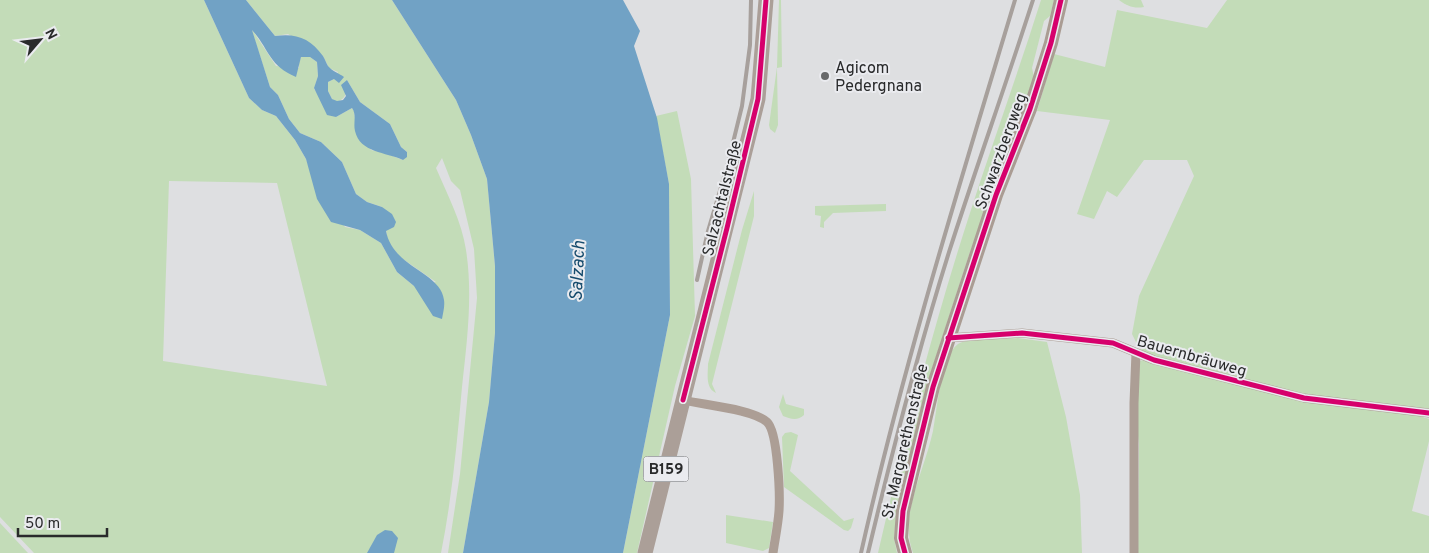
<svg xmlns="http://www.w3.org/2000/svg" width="1429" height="553" viewBox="0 0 1429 553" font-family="Overpass,sans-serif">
<rect width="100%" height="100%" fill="#dedfe1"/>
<g fill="#c3dcb8" fill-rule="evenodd">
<path d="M0,0h204l45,98 13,12 14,6 19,24 11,19 6,17 33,51 15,3 21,13 16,29 17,14 22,-4 -36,-25 -12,-15 -6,-35 -15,-5 -11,-8 -14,-32 -21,-20 -21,-9 -11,-14 -11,-24 -8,-8 -19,-59 25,38 23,2v-6l2,-5h9l7,5 1,14 -4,13 22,28 16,-9 2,3 1,7 16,32 14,3 18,7 4,-8 -6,-5 -11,-23 -30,-22 -13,-22c-1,10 1,18 -10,22l-5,-3 -4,-8v-9l6,-3 4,-7 -9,-4 -6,-12 -35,-22 -13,2 -29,-36h146l64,100 15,35 16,44 8,87v67l-6,69 -26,151h-15l12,-79 17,-176 -3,-49 -14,-59 -9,-9 -9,-23 -6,10c11,26 26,54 30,82 7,45 1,91 -4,137 -5,55 -10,111 -21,166h-407l-34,-36zM169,181l108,2 50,203 -164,-25z"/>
<polygon points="779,0 781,0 782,67 777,68 778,125 775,133 770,129 769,125 777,67"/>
<path d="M1041,0h13l-4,16 -6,5 -12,47 2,9 -64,175 -39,120 -34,135 -3,31 3,15h-19c26,-113 55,-226 91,-337 23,-72 49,-143 72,-216z"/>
<path d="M1119,0h22l3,7c-10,2 -17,-1 -25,-7z"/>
<polygon points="1227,0 1429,0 1429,409 1308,395 1149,355 1139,348 1132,334 1139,296 1194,176 1187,160 1144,160 1117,197 1107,191 1094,219 1077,214 1110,120 1037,111 1054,54 1105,67 1117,10 1207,28"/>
<polygon points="677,111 691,179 695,316 675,386 637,553 623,553 670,315 669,184 656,116"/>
<path d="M754,191v25l-42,168 4,9c-11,-5 -8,-19 -8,-29l34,-134z"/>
<polygon points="886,204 886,211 833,213 824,222 824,228 820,227 821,216 815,215 815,206"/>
<path d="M1018,338l29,4 19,75 14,78 2,58h-169c-5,-13 -5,-28 -3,-41 5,-28 17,-54 23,-81 4,-20 8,-75 25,-87 8,-6 48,-5 60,-6z"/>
<polygon points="1144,360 1290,398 1420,416 1429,419 1429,441 1412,511 1429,516 1429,553 1138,553 1139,444 1137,428 1139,361"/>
<path d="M783,394l3,10 18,5v6c-6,6 -14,4 -21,1l-4,-9z"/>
<polygon points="791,432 798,435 790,471 844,521 854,518 851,528 848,531 844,530 784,487 782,437 785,433"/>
<polygon points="726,515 773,522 769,548 763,551 726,543"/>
<polygon points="0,523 28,553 0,553"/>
</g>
<g fill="#71a2c5">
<path d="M204,0h42l29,36c21,-3 35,2 48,20 2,3 3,7 5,10 4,5 12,8 16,11l-5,6 -5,-4 -6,3v9l4,8 5,2 6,-1 3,-4 -5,-11 6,-5 13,22 30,22 11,23 6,5v5l-4,3c-17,-8 -43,-7 -48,-29 -2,-8 2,-16 -3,-23l-16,9 -9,-2 -13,-27 4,-12 -1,-14 -7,-5h-9l-5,20c-28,-12 -26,-27 -44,-47l18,57 8,8 11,24 11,14 21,9 21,20 14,32 11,8 15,5 10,7 4,8 -2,5 -8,4c7,37 55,41 58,69 1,6 -1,13 -2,19l-9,-3 -19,-30 -17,-14 -16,-29 -21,-13 -29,-8 -14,-23 -11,-40 -11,-19 -19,-24 -14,-6 -13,-12z"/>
<polygon points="392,0 623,0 640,31 634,46 657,118 669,184 670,315 623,553 463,553 489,402 495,333 495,266 487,179 471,135 456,100"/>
<polygon points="385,530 392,531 398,538 394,553 367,553 377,535"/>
</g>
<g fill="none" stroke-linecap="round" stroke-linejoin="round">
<g stroke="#ac9e95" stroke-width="9">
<polyline points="948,338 1022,333 1113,343 1154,360 1304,398 1429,413"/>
<path d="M683,400c20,5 70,9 84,22 11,10 13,73 12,89 -1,14 -4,28 -6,42"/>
<polyline points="1134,553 1134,403 1136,353"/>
</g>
<polyline stroke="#aa9c93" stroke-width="14" points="905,553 901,538 903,511 933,387 996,195 1030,109 1051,43 1061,0"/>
<polyline stroke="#ab9f98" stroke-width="15" points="645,553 758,99 766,0"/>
<g stroke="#a7a09c" stroke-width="4">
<polyline points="697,280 708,231 727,167 742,106 750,45 751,0"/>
<path d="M861,553c42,-187 99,-370 154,-553"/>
<path d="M868,553c24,-101 50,-202 81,-301 27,-84 57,-168 84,-252"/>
</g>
<g stroke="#eaebef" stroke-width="8">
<g id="cycleway">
<polyline points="948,338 1022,333 1113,343 1154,360 1304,398 1429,413"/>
<polyline points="683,400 727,228 758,99 766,0"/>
<polyline points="905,553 901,538 903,511 933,387 996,195 1030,109 1051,43 1061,0"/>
</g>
</g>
<use href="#cycleway" stroke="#d6006c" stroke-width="5"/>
</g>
<circle fill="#68696b" stroke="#eaebef" stroke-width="2" cx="825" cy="76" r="5"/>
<g text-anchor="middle" stroke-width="4" stroke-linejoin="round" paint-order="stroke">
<rect fill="#eaebef" stroke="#636466" stroke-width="1" x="643.5" y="456.5" width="45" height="25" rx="4"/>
<g font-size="15" font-weight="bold" fill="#292a2b">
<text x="666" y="474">B159</text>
</g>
<g font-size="16" fill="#292a2b" stroke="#eaebef" text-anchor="start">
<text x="835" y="73">Agicom<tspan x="835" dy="18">Pedergnana</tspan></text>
</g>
<g font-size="16" fill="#292a2b" stroke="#eaebef">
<text transform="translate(1000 151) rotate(-70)" y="6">Schwarzbergweg</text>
<text transform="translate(721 198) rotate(-76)" y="6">Salzachtalstraße</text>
<text transform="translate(1192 355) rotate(16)" y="6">Bauernbräuweg</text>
<text transform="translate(904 441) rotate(-77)" y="6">St. Margarethenstraße</text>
</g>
<g font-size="18" font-style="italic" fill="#164b6d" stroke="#eaebef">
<text transform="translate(577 271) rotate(-87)" y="6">Salzach</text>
</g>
</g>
<g transform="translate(40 40) rotate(62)" stroke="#eaebef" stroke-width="4" paint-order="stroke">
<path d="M0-4L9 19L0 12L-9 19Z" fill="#292a2b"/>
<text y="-8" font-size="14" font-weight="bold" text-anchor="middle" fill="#292a2b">N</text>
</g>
<path d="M18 528v8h89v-8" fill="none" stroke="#292a2b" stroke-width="2.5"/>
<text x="25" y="528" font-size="15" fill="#292a2b" stroke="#eaebef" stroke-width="4" paint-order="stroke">50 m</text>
</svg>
